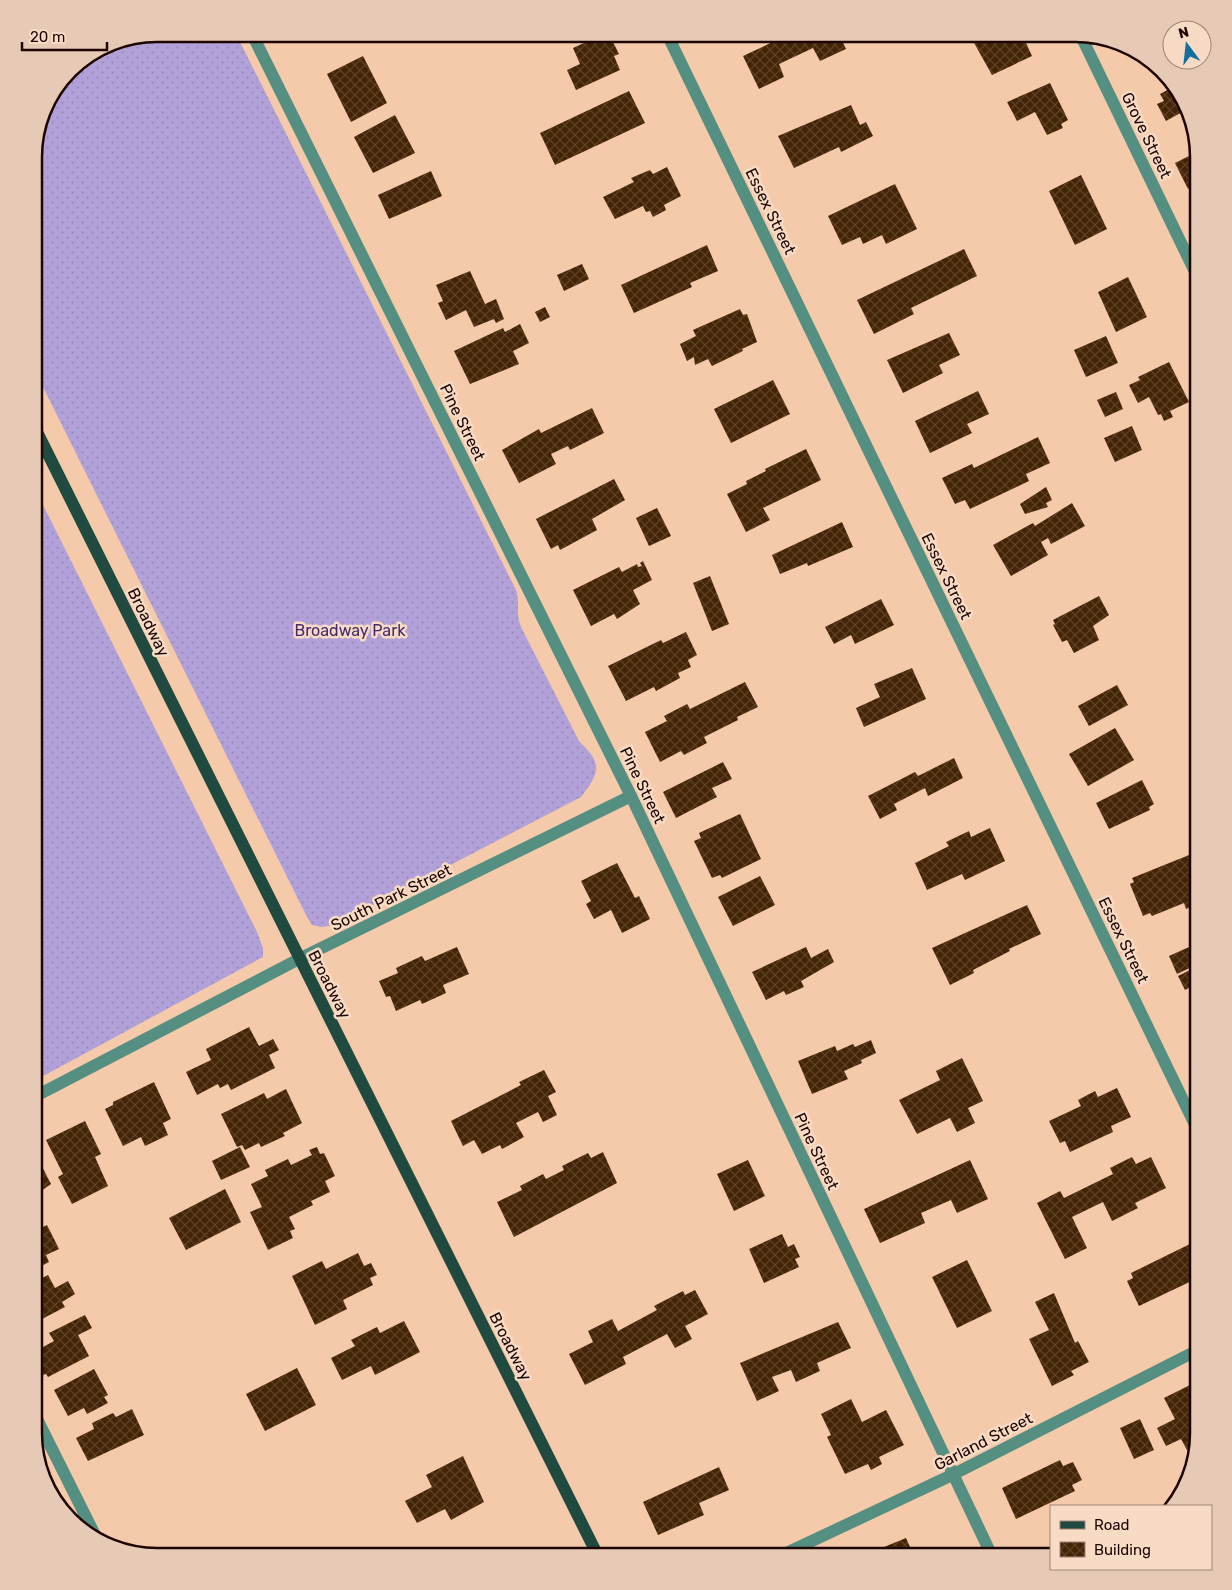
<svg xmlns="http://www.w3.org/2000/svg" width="1232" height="1590" viewBox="0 0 1232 1590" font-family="Rubik,sans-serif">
<defs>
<pattern id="grass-dots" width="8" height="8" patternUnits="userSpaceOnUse" patternTransform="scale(1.25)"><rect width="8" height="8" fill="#b2a1d9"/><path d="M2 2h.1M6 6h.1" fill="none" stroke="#9989b8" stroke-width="1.8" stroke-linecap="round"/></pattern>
<pattern id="building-cross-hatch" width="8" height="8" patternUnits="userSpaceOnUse" patternTransform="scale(1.25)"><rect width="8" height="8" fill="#442405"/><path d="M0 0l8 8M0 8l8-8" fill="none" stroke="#5c4128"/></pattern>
</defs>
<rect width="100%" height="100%" fill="#f5caaa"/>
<g fill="url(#grass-dots)">
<path d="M157,34h79l280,556c5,15 -2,21 6,39l57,112c24,23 21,31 2,56l-246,128 -14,2 -9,-2 -6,-10 -272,-546v-220l13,-47 29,-37 34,-22z"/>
<polygon points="34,487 257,932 263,948 263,957 34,1081"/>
</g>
<g fill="url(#building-cross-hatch)">
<polygon points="604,34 609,34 619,54 614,56 620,70 576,90 567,70 580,64 573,48"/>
<polygon points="790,34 839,34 846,49 820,61 813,48 779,64 784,77 759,89 743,56"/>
<polygon points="988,34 1022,34 1032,56 992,75 973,41"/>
<polygon points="363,56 387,103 351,122 327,74"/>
<polygon points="1050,83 1068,120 1061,124 1063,128 1047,135 1035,112 1017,121 1007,102"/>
<polygon points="1175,86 1184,111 1166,121 1157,104 1164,101 1160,94"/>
<polygon points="629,91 645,123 555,165 540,133"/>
<polygon points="851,105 860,125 866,122 873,136 841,152 839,147 794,168 778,136"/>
<polygon points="395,115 415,153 373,173 354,137"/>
<polygon points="1197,152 1198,183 1188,189 1175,163"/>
<polygon points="667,167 681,196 664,205 666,210 653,217 650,211 646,212 643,206 615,219 603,197 634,182 631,178 650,170 653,174"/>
<polygon points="431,171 442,196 389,219 378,195"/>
<polygon points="1081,175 1107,229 1075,245 1049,191"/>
<polygon points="895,184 917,229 886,244 882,235 863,244 860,237 842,245 828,216"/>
<polygon points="707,245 718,271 690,283 692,287 634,313 621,285"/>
<polygon points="964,249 977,276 911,308 914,314 874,334 857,300"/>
<polygon points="582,264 589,279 564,291 557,275"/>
<polygon points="470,271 485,304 496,299 504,319 496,323 494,319 474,327 466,310 446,320 438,303 443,301 436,285"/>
<polygon points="1128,277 1147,317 1116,332 1098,292"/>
<polygon points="545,307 550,317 540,322 535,312"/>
<polygon points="740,309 743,315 747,314 757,342 742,349 743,351 712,366 708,359 695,365 694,357 687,361 680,344 696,336 693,330"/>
<polygon points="520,324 529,343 513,351 519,364 470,384 454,351 503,328 505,332"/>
<polygon points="949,333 960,355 939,365 943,373 903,393 887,360"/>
<polygon points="1106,336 1118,363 1086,377 1074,350"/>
<polygon points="1169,362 1189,402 1170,411 1173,417 1164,421 1161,414 1158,415 1149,397 1138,403 1129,385 1140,380 1138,377"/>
<polygon points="773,380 790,414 731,443 714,409"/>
<polygon points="978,391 989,414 967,424 972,433 930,453 915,421"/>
<polygon points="1116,392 1123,409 1105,417 1097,400"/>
<polygon points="592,408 604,433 570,450 568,446 551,454 556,464 519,483 502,450 539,429 541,433"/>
<polygon points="1132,426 1142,450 1115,462 1104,438"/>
<polygon points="1038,437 1050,463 1026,474 1029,481 970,509 965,500 955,504 942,478 972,464 974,468"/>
<polygon points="806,449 821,480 763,508 770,520 746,532 727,494 747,484 746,481 766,471 765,469"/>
<polygon points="614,479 625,500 592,519 597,530 560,550 558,545 551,549 536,519"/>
<polygon points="1046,487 1052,500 1046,503 1048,507 1025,514 1020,504"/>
<polygon points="1072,503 1085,526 1051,544 1048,538 1041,542 1048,555 1011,576 993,545 1033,523 1035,526"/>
<polygon points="657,508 671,536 649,546 636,518"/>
<polygon points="842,522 853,547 808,566 807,563 780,574 772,555"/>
<polygon points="643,561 652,580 633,590 640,604 617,619 614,614 591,626 573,590 619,567 622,572 637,564 638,567 642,566 640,563"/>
<polygon points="710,576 729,624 712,631 693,583"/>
<polygon points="1099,596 1109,615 1093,626 1099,640 1074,653 1067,640 1062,642 1053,625 1055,624 1053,620"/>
<polygon points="881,599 894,625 855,644 851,635 834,644 825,627"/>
<polygon points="686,632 697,655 688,660 691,667 678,673 680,678 656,691 654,687 626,701 608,666 661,640 663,643"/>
<polygon points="912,668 926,699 864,727 856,708 880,697 874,684"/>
<polygon points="745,682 758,707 737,717 738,720 704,737 707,743 684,755 681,751 660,762 645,732 667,721 664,716 687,704 690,709"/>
<polygon points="1117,685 1128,705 1089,726 1078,706"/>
<polygon points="1115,728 1134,760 1088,786 1069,754"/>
<polygon points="954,758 963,778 928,796 925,788 894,804 897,810 880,819 868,796 915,772 918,776"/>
<polygon points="723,762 732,779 712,788 717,797 676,818 663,792"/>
<polygon points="1142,780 1154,804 1149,807 1150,810 1109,829 1096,803"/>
<polygon points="740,814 761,859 722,878 720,875 712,878 694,841 701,838 699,833"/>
<polygon points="990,828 1005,861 965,880 962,874 927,890 915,863 949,846 946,842 969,831 971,837"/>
<polygon points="1194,853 1198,863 1198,904 1186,909 1184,903 1152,916 1150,913 1143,916 1130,884 1134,882 1132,878"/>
<polygon points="617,863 635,898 639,896 650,919 622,933 611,910 594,919 586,904 591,901 581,881"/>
<polygon points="760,876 775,905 733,926 718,897"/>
<polygon points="1027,905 1041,934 1009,949 1010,951 973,970 974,973 950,985 932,948"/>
<polygon points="1198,943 1198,964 1177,974 1169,956"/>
<polygon points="457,947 469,974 443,985 446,993 422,1004 420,1000 396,1011 390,996 386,997 379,981 398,973 396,968 422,956 425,961"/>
<polygon points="806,947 811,958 828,949 834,962 801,981 804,987 786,995 784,991 766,1000 752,972"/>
<polygon points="1198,966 1198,983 1185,990 1178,976"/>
<polygon points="249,1027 259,1046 273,1039 279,1050 269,1055 275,1068 231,1090 228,1084 220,1088 218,1084 197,1095 186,1072 211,1060 206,1049"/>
<polygon points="871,1040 876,1053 861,1060 862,1063 844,1071 848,1079 812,1094 798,1061 835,1046 837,1051 853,1044 855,1047"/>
<polygon points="962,1058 983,1101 968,1108 975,1123 957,1132 950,1118 917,1134 899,1100 940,1080 936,1071"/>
<polygon points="544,1070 556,1092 548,1096 557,1115 543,1122 538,1112 516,1123 524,1137 502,1149 500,1145 482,1154 474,1140 463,1146 451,1121 521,1085 519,1082"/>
<polygon points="154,1082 171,1119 163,1123 168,1135 145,1146 141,1137 123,1146 105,1109 113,1105 113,1102"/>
<polygon points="1117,1088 1131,1117 1111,1126 1113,1132 1070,1152 1065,1141 1060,1143 1049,1121 1081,1106 1078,1100 1095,1091 1098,1097"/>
<polygon points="286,1089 302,1123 283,1133 285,1136 261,1147 259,1143 245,1150 242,1145 237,1147 221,1114 264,1093 267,1099"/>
<polygon points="85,1121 101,1154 95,1157 108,1186 72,1204 58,1177 63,1174 46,1140"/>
<polygon points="240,1147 250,1167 221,1180 212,1161"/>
<polygon points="317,1147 320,1154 324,1153 335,1176 325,1181 330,1192 311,1201 313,1205 289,1217 295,1229 290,1231 293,1238 268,1250 250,1212 262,1207 251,1184 268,1176 265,1170 288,1159 291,1165 312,1155 309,1150"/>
<polygon points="34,1151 51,1184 34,1196"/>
<polygon points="603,1152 617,1183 514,1237 497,1202 522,1190 520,1186 543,1174 546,1179 564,1170 562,1166 588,1153 591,1158"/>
<polygon points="1132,1157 1136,1164 1151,1157 1166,1188 1135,1203 1138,1208 1112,1221 1103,1202 1072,1217 1087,1248 1065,1259 1037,1203 1060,1191 1064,1198 1113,1174 1110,1168"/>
<polygon points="748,1160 765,1196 734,1211 717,1174"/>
<polygon points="970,1160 988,1199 957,1213 951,1200 921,1213 925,1223 880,1243 864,1209"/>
<polygon points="225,1189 241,1222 186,1250 169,1218"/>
<polygon points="47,1225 59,1249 46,1255 49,1262 34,1270 34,1231"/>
<polygon points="782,1234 788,1247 794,1244 800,1257 795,1259 799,1267 764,1283 749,1249"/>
<polygon points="1192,1243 1198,1256 1198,1278 1139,1306 1127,1281 1133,1278 1131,1273"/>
<polygon points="358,1253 364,1266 371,1263 377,1275 370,1278 373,1285 343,1300 347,1309 315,1325 292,1276 322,1261 326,1269"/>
<polygon points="967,1260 992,1311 957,1328 932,1277"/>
<polygon points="48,1275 55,1288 68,1281 75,1294 62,1302 65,1307 42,1319 39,1312 34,1315 34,1282"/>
<polygon points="695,1290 708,1314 685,1326 692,1339 675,1348 667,1334 623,1357 626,1364 585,1385 569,1354 593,1342 588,1331 612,1319 618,1331 657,1310 654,1306 683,1291 685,1295"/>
<polygon points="1054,1293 1075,1343 1078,1341 1089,1362 1071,1371 1074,1375 1052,1386 1029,1339 1049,1330 1035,1302"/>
<polygon points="85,1315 92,1328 78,1335 89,1356 48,1377 46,1374 43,1375 34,1352 54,1341 49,1333"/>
<polygon points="404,1321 420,1352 375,1375 371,1366 342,1380 331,1358 355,1346 351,1340 377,1327 380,1333"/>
<polygon points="838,1322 851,1348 817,1363 820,1371 796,1382 791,1370 772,1377 779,1391 757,1401 740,1363"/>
<polygon points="297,1368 316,1405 265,1431 246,1394"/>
<polygon points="94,1369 108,1395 104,1397 108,1403 87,1414 84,1408 68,1416 54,1390"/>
<polygon points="1198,1381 1198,1433 1195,1446 1187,1450 1181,1439 1166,1446 1157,1428 1175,1419 1164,1398"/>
<polygon points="851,1399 862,1422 886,1410 904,1445 879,1457 882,1464 871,1470 868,1464 845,1474 827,1437 831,1435 821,1414"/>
<polygon points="132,1409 144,1435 88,1461 76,1438 94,1429 92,1423 113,1413 116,1417"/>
<polygon points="1140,1419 1154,1450 1134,1459 1120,1428"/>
<polygon points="463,1456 484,1502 451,1520 445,1509 417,1523 405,1501 432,1487 426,1475"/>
<polygon points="1060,1460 1063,1466 1073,1462 1082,1480 1072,1485 1075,1491 1016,1519 1002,1488"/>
<polygon points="719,1467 729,1490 699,1503 704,1515 658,1535 643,1502"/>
<polygon points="906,1538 914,1556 862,1556"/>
</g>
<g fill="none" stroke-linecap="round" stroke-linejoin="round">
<g stroke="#558f82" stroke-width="12">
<polyline points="252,34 631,796 992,1556"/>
<polyline points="667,34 1198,1131"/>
<polyline points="34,1097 299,959 631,796"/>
<polyline points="34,1413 98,1541"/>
</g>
<g stroke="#558f82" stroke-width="12">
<polyline points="1080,34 1198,278"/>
<polyline points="780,1556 952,1475 1198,1350"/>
</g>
<polyline stroke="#204940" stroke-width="12" points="34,426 598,1556"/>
</g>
<g text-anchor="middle" stroke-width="5" stroke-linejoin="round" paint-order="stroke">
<g font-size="16" fill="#1d0500" stroke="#f8dbc5">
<text transform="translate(1147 135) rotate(64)" y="6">Grove Street</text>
<text transform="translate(771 211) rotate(64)" y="6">Essex Street</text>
<text transform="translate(463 422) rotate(64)" y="6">Pine Street</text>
<text transform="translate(947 576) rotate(64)" y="6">Essex Street</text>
<text transform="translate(149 622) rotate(64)" y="6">Broadway</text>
<text transform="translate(643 785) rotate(64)" y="6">Pine Street</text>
<text transform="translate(391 897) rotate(-26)" y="6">South Park Street</text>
<text transform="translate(1124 940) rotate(64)" y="6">Essex Street</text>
<text transform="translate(330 984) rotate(63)" y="6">Broadway</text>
<text transform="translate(817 1151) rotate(65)" y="6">Pine Street</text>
<text transform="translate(511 1346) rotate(63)" y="6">Broadway</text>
<text transform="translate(983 1441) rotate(-27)" y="6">Garland Street</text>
</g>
<g font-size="16" fill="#452b6e" stroke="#f8dbc5">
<text x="350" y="636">Broadway Park</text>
</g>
</g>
<path d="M0 0H1232V1590H0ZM157 42H1075A115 115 0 0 1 1190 157V1433A115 115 0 0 1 1075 1548H157A115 115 0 0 1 42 1433V157A115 115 0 0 1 157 42Z" fill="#e6cab5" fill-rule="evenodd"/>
<path fill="none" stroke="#1d0500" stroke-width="2.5" d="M157 42H1075A115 115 0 0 1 1190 157V1433A115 115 0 0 1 1075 1548H157A115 115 0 0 1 42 1433V157A115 115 0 0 1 157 42Z"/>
<rect x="1050" y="1505" width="162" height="65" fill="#f8dbc5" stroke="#a08576"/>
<rect x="1060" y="1521" width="25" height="8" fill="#204940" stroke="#a08576"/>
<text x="1094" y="1530" font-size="15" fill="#1d0500">Road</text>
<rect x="1060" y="1542" width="25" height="15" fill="url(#building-cross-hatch)" stroke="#a08576"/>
<text x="1094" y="1555" font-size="15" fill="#1d0500">Building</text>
<g transform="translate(1187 45) rotate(345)"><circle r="24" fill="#f8dbc5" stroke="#a08576"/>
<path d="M0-4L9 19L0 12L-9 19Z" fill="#156f9e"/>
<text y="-8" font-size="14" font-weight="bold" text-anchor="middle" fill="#1d0500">N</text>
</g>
<path d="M22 42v8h85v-8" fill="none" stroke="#1d0500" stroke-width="2.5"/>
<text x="30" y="42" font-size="15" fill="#1d0500" stroke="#f8dbc5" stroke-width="4" paint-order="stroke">20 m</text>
</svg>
